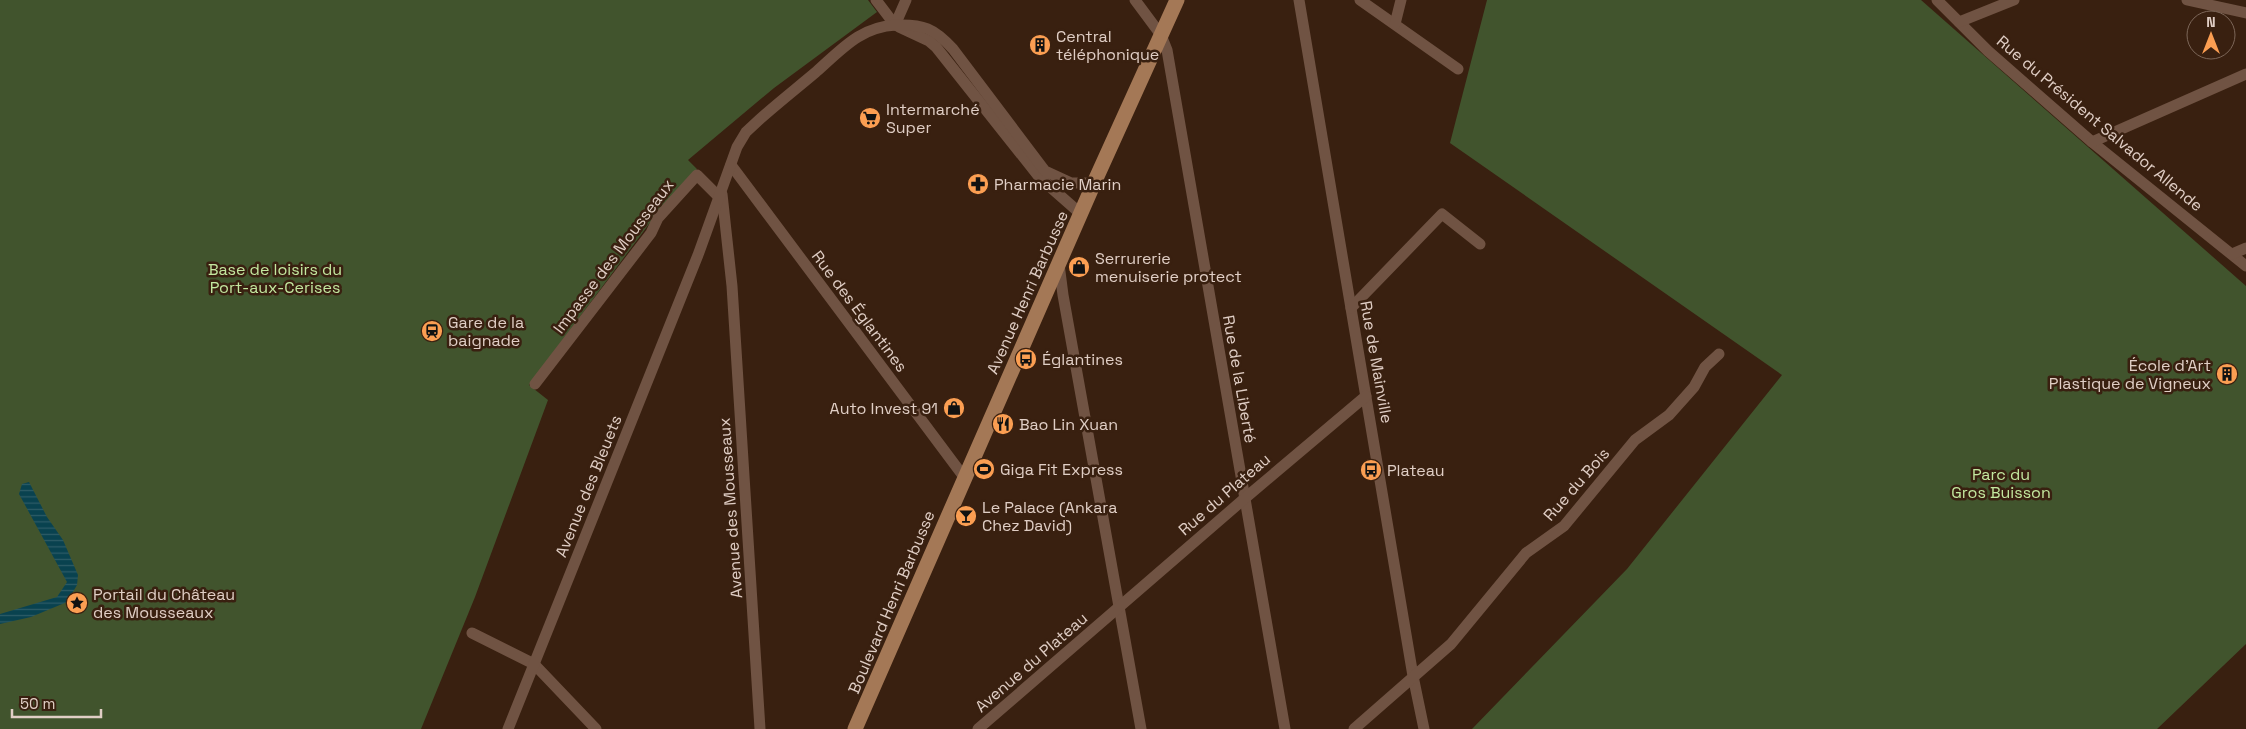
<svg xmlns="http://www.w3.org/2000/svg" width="2246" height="729" viewBox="0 0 2246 729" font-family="'Space Grotesk',sans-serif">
<defs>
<pattern id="water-rules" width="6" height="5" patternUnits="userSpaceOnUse" patternTransform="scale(1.25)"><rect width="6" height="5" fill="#09424f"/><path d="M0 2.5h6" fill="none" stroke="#2d5c67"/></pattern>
</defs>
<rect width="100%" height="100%" fill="#392010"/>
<g fill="#41542d">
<polygon points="0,0 868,0 877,12 774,88 688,160 697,169 649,224 529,385 548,400 475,597 421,729 0,729"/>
<polygon points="1487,0 1921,0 2246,286 2246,644 2157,729 1472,729 1627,569 1782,375 1450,143"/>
</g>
<polygon fill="url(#water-rules)" points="29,482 47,517 63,540 78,575 77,585 67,602 31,617 0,624 0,614 57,597 67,582 19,494 22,484"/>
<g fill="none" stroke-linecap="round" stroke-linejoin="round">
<g stroke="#705343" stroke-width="11">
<polyline points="876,0 895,25"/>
<polyline points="1135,0 1161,35 1167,50 1285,729"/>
<polyline points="1299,0 1413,676 1424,729"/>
<polyline points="1360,0 1458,69"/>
<polyline points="1937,0 1988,51 2092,142 2246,266"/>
<polyline points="2187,0 2246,13"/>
<polyline points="1959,22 2014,0"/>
<polyline points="1395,24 1401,0"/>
<polyline points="895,25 906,0"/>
<polyline points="899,27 929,41 936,47 1040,178 1081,214"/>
<polyline points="2092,142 2246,74"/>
<polyline points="731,165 964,477"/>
<polyline points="722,194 732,286 760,729"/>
<polyline points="2232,254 2246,248"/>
<polyline points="1059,264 1063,295 1141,729"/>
<polyline points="1351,308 1442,214 1480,244"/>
<polyline points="535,384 651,233 658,218 697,175 720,198"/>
<polyline points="472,633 534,664 596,729"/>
<path d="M508,729l190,-474 39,-108 9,-15 14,-13c18,-16 37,-31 56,-47 26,-23 44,-45 80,-47 27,-1 38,3 57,24l92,122 26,12h23"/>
<polyline points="978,729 1244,499 1366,396"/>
<polyline points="1354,729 1451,644 1526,553 1564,526 1635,440 1669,415 1694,387 1705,367 1719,354"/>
</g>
<polyline stroke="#a47856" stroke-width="15" points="855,729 1094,183 1177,0"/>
</g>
<defs>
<g id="building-disc" transform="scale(1.125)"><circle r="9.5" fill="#fb9e52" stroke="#392010"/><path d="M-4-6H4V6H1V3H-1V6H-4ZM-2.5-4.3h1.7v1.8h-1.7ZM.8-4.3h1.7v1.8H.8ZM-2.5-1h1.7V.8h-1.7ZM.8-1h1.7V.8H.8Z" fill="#111"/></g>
<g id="supermarket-disc" transform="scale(1.125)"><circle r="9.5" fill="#fb9e52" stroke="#392010"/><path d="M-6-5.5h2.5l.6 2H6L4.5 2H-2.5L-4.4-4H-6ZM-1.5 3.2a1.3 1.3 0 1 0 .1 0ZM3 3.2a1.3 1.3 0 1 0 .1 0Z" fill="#111"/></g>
<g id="pharmacy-disc" transform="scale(1.125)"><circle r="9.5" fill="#fb9e52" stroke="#392010"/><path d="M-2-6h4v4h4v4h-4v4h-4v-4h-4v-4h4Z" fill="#111"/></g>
<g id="shop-disc" transform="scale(1.125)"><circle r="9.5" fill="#fb9e52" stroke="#392010"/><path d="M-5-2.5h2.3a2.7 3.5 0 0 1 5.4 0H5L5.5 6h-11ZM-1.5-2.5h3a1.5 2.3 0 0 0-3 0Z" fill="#111"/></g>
<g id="station-disc" transform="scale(1.125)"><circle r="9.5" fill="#fb9e52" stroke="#392010"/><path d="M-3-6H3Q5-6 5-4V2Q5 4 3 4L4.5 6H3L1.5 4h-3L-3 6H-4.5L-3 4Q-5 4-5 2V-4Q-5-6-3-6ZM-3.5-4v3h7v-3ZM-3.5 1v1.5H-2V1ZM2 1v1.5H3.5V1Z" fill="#111"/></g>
<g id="bus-disc" transform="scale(1.125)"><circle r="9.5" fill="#fb9e52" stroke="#392010"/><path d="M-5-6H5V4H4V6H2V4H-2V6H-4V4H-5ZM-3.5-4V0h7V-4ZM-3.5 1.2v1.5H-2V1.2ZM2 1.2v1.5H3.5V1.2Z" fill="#111"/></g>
<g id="restaurant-disc" transform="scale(1.125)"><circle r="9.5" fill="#fb9e52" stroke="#392010"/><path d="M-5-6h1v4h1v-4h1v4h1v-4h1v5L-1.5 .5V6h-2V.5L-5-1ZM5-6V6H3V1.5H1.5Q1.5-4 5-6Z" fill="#111"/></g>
<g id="stadium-disc" transform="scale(1.125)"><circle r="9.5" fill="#fb9e52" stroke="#392010"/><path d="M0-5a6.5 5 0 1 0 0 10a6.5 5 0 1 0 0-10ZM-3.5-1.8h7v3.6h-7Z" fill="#111"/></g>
<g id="bar-disc" transform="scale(1.125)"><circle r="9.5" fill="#fb9e52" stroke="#392010"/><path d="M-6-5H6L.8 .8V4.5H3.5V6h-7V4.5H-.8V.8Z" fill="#111"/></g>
<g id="sight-disc" transform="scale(1.125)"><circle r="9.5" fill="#fb9e52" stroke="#392010"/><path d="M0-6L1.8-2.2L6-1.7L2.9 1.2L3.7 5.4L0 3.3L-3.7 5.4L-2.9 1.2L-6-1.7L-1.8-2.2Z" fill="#111"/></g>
</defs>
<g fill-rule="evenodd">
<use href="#building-disc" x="1040" y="45"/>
<use href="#supermarket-disc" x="870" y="118"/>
<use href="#pharmacy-disc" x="978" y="184"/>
<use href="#shop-disc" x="1079" y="267"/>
<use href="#station-disc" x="432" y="331"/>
<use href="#bus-disc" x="1026" y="359"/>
<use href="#building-disc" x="2227" y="374"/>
<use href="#shop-disc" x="954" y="408"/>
<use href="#restaurant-disc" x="1003" y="424"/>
<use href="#stadium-disc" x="984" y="469"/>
<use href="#bus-disc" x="1371" y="470"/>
<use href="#bar-disc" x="966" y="516"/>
<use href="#sight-disc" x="77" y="603"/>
</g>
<g text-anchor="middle" stroke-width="5" stroke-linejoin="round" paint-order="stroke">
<g font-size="16" fill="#e0cec5" stroke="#392010" text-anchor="start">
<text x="1056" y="42">Central<tspan x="1056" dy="18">téléphonique</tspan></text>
<text x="886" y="115">Intermarché<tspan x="886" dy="18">Super</tspan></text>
<text x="994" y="190">Pharmacie Marin</text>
<text x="1095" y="264">Serrurerie<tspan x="1095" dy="18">menuiserie protect</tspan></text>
<text x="448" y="328">Gare de la<tspan x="448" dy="18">baignade</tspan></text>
<text x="1042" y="365">Églantines</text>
<text x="2211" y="371" text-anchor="end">École d'Art<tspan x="2211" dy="18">Plastique de Vigneux</tspan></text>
<text x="938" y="414" text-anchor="end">Auto Invest 91</text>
<text x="1019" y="430">Bao Lin Xuan</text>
<text x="1000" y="475">Giga Fit Express</text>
<text x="1387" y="476">Plateau</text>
<text x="982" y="513">Le Palace (Ankara<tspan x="982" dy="18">Chez David)</tspan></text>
<text x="93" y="600">Portail du Château<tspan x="93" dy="18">des Mousseaux</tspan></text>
</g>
<g font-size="16" fill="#e0cec5" stroke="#392010">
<text transform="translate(2100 123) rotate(40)" y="6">Rue du Président Salvador Allende</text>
<text transform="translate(613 256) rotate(-53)" y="6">Impasse des Mousseaux</text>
<text transform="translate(1027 292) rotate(-66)" y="6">Avenue Henri Barbusse</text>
<text transform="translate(860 311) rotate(53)" y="6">Rue des Églantines</text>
<text transform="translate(1377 362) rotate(80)" y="6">Rue de Mainville</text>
<text transform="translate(1240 379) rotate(80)" y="6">Rue de la Liberté</text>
<text transform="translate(1576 484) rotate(-49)" y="6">Rue du Bois</text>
<text transform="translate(588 486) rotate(-68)" y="6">Avenue des Bleuets</text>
<text transform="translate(1224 494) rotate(-41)" y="6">Rue du Plateau</text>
<text transform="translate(730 508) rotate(-94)" y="6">Avenue des Mousseaux</text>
<text transform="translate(891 602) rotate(-67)" y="6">Boulevard Henri Barbusse</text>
<text transform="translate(1031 662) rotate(-41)" y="6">Avenue du Plateau</text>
</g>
<g font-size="16" fill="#c3e89f" stroke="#392010">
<text x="275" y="275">Base de loisirs du<tspan x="275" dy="18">Port-aux-Cerises</tspan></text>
<text x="2001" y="480">Parc du<tspan x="2001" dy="18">Gros Buisson</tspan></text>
</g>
</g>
<g transform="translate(2211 35)"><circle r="24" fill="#392010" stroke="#7c6658"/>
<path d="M0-4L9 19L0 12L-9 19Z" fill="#fb9e52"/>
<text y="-8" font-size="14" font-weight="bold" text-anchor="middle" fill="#e0cec5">N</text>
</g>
<path d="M12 709v8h89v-8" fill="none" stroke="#e0cec5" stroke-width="2.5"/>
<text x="20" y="709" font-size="15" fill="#e0cec5" stroke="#392010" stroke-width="4" paint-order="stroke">50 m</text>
</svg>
